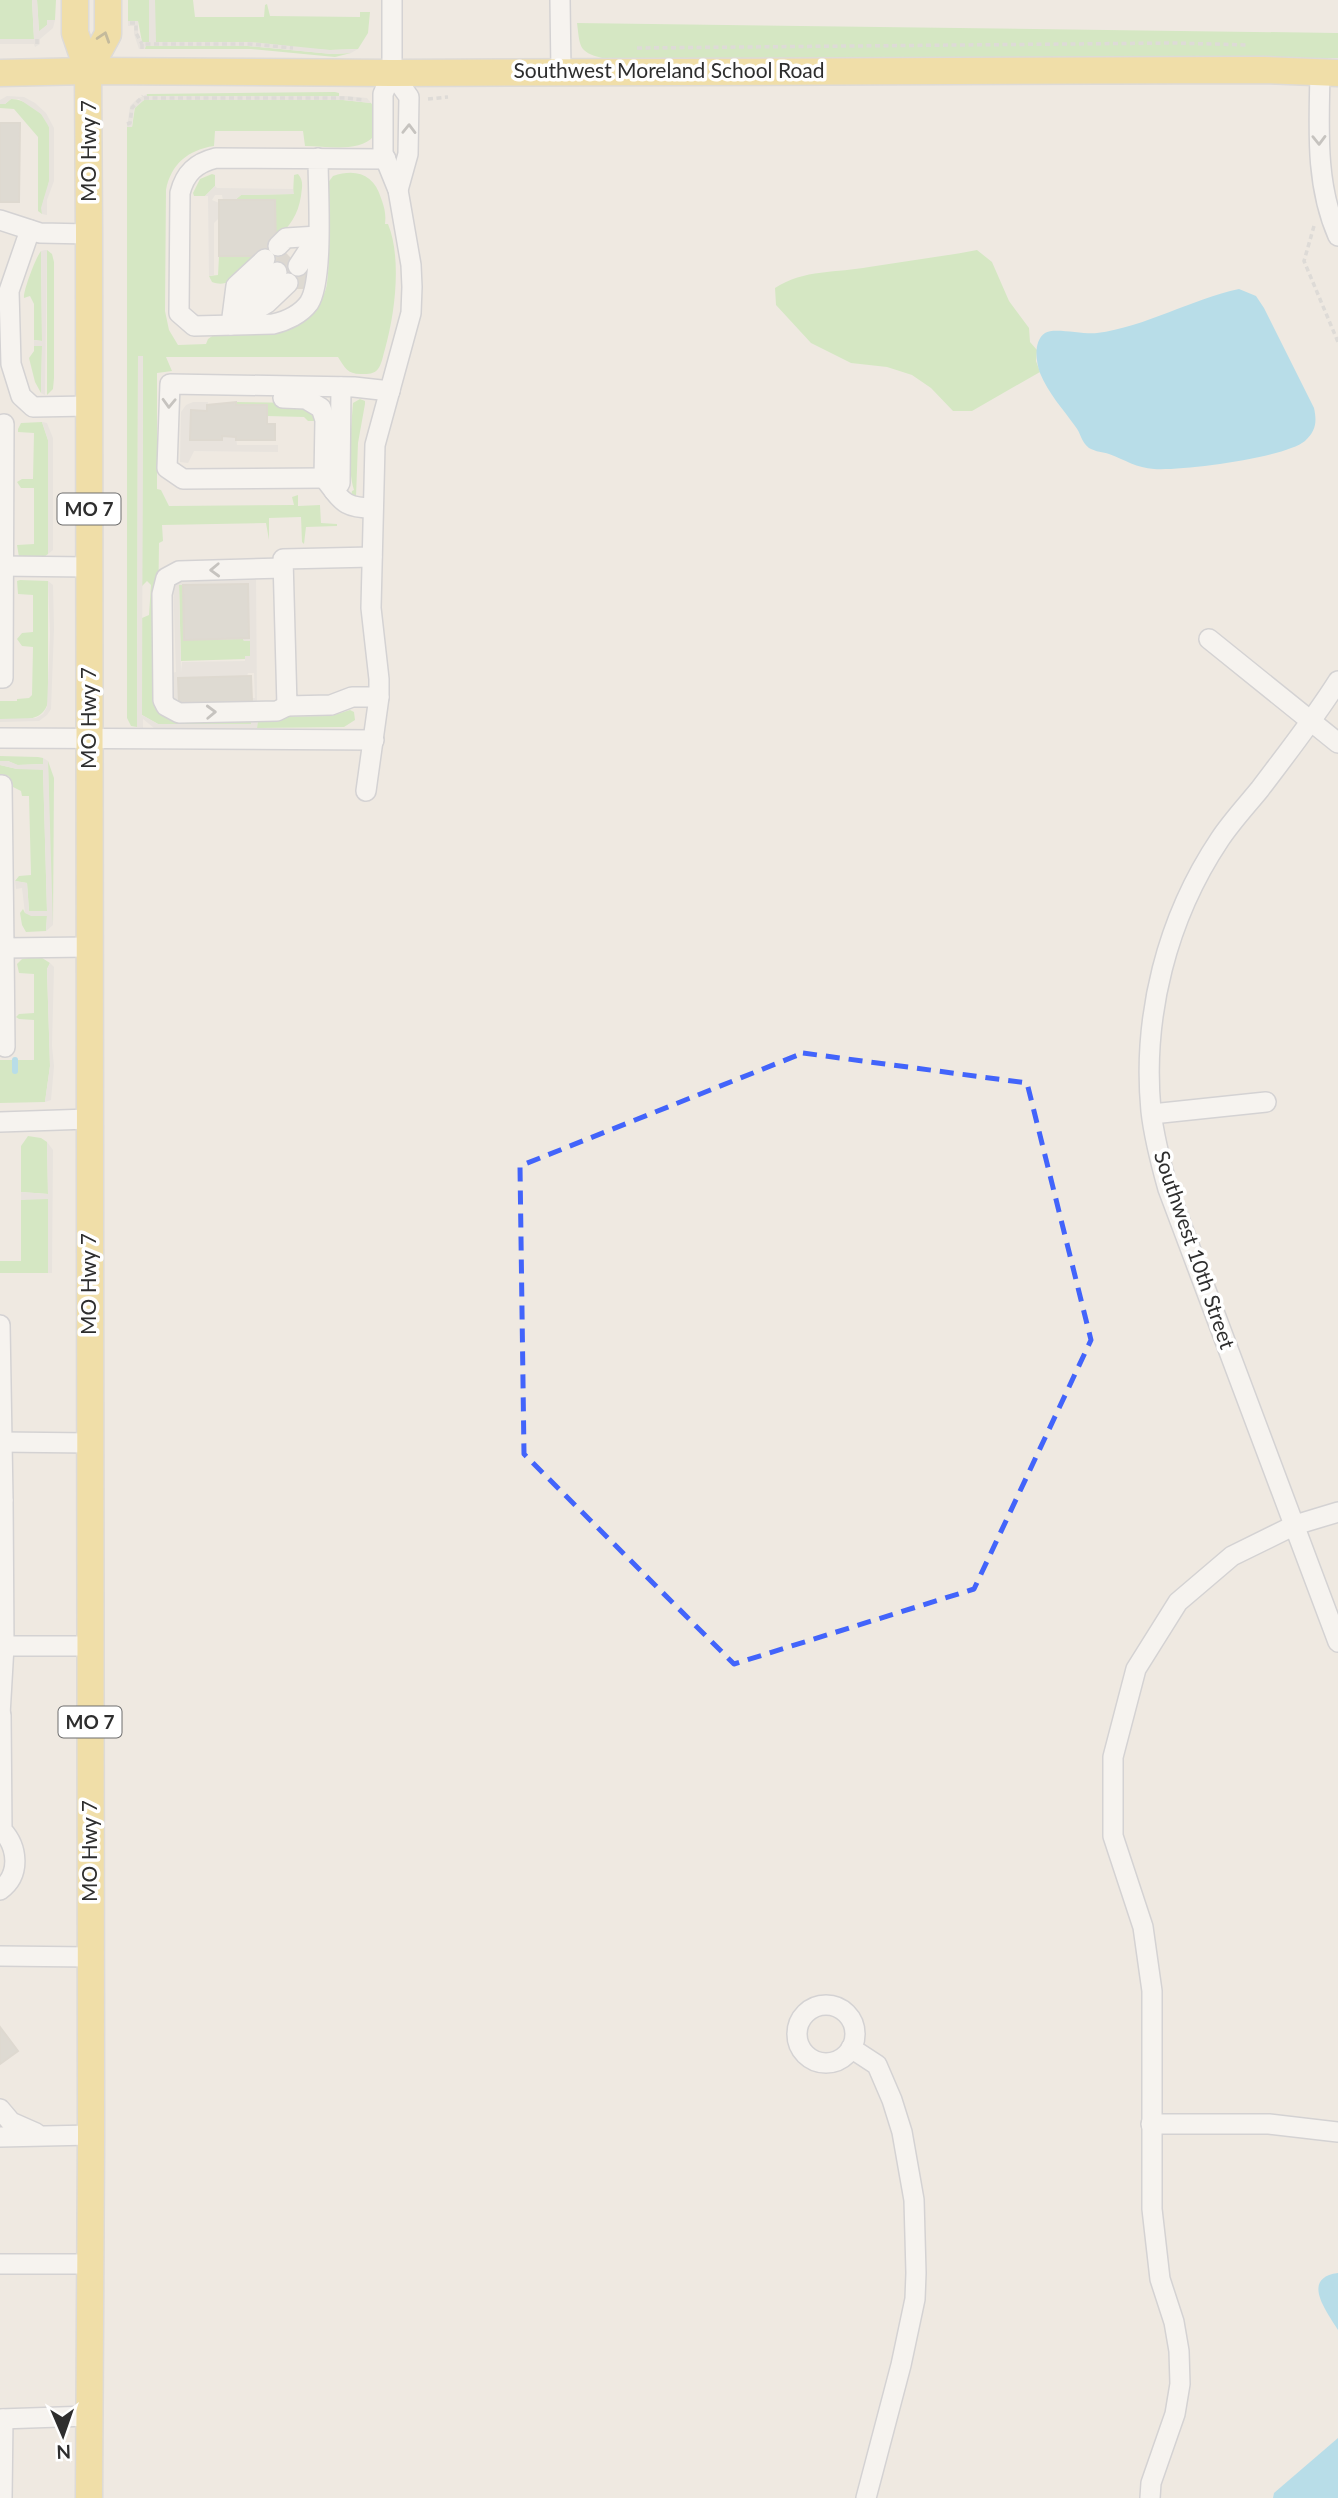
<svg xmlns="http://www.w3.org/2000/svg" width="1338" height="2498" viewBox="0 0 1338 2498" font-family="Lato,sans-serif">
<rect width="100%" height="100%" fill="#efe9e1"/>
<g fill="#b6e59e">
<polygon points="0,0 32,0 34,39 0,39"/>
<polygon points="37,0 56,0 55,20 47,20 47,25 39,32"/>
<polygon points="128,0 149,0 149,42 142,42 138,21 128,21"/>
<polygon points="155,0 193,0 195,17 264,17 265,5 267,4 270,16 360,17 360,12 370,12 368,33 358,49 330,50 155,42"/>
<path d="M577,23l761,10v25h-736c-24,-6 -22,-12 -25,-35z"/>
<polygon points="145,46 248,46 332,54 351,53 335,57 251,49 145,49"/>
<polygon points="335,92 339,93 339,96 147,96 147,94"/>
<path d="M11,99c14,0 34,13 38,28 2,6 2,48 0,55 -2,12 -8,20 -7,32l-4,-3v-74l-24,-28 -14,-1v-4h5z"/>
<path d="M144,100h199l28,3 3,4v29c-15,17 -47,10 -69,10l-2,-15h-88l-1,15c-26,4 -43,18 -48,44l-1,121 4,19 9,15 28,-1 2,-5 7,-5c23,0 48,3 71,-4 18,-5 39,-28 41,-47 4,-28 0,-69 0,-99l6,-8c24,-8 41,-1 48,22 4,11 5,17 4,26h3c14,34 7,90 -3,125 -2,6 -3,15 -7,20 -4,5 -10,5 -15,5 -15,1 -18,-6 -25,-17h-172l6,14 -15,2v116l4,1 8,16 125,-1 -2,-8 6,-2v11l22,-1 1,18 16,1v2l-31,1 -2,17 -2,-2 -1,-25 -32,1v22l-3,-17 -104,2 1,16 -4,2 -2,157 94,17 1,7h-94l-16,-9v-97l7,-3 2,-30 -4,-4 -5,5 1,-230h-5l-1,371 -6,-1 -4,-8v-591h5l3,-20z"/>
<polygon points="212,174 215,175 215,186 205,196 194,196 193,193 200,179"/>
<path d="M298,174c6,7 4,13 3,22 -3,19 -11,30 -25,43l-1,-39h-40l6,-5 52,-1 1,-19z"/>
<polygon points="47,250 52,254 54,262 54,378 53,389 47,395"/>
<path d="M977,250l15,12 17,39 20,27 1,14 7,8 -1,11 4,11 -68,39h-19l-22,-23 -19,-13 -25,-8 -36,-4 -40,-20 -35,-38 -1,-17c29,-19 62,-15 94,-21 36,-6 72,-10 108,-17z"/>
<path d="M41,251l1,90 -8,-1v-36l-4,-8 -6,2c-1,-7 12,-41 17,-47z"/>
<path d="M219,256h42c-13,12 -30,34 -49,26l-3,-6 9,-1z"/>
<polygon points="34,346 42,346 41,393 35,382 29,358 34,351"/>
<path d="M360,399l5,2v3l-7,39 -2,54 -5,-1 1,-5 2,-1c-7,-23 -3,-60 -1,-87z"/>
<polygon points="236,402 302,403 317,412 316,452 314,421 308,421 304,417 267,416 236,405"/>
<polygon points="42,422 48,440 48,554 44,557 19,557 17,545 34,544 34,488 21,488 17,482 22,479 33,479 34,433 18,432 18,429 21,423"/>
<path d="M20,580l28,1v121c-5,22 -30,17 -48,17v-18h17v-2l12,-1 3,-3 1,-48 -11,-1 -5,-7 5,-6 11,-1v-37l-15,-1 -1,-13z"/>
<polygon points="179,585 183,585 184,640 243,639 244,641 250,641 250,656 245,656 245,659 181,661"/>
<polygon points="350,710 354,712 355,720 344,727 257,728 258,717 331,716"/>
<polygon points="0,756 38,757 43,758 43,764 17,765 8,761 0,761"/>
<polygon points="48,761 54,778 53,925 51,916"/>
<polygon points="0,765 17,769 43,769 47,911 29,911 27,883 15,881 19,876 31,875 29,796 22,796 21,791 13,787 9,776 0,774"/>
<polygon points="23,909 25,913 47,915 46,931 26,932 22,925 20,913"/>
<polygon points="39,956 50,963 47,969 50,1066 45,1102 0,1103 0,1060 13,1060 14,1071 17,1060 34,1060 34,1020 19,1019 16,1017 19,1014 34,1013 34,974 19,973 17,964 22,959"/>
<polygon points="28,1136 41,1138 47,1142 48,1194 21,1192 21,1146"/>
<polygon points="26,1199 48,1199 48,1273 0,1273 0,1261 21,1261 21,1200"/>
</g>
<g fill="#dfdcd8" fill-rule="evenodd">
<polygon points="32,0 37,0 39,31 47,25 47,20 55,20 53,28 40,39 40,44 35,47 34,44 0,44 0,39 34,39"/>
<polygon points="149,0 155,0 156,42 251,42 330,50 358,49 351,53 332,54 248,46 146,46 145,49 139,49 134,34 134,26 128,26 128,21 138,21 138,33 142,42 149,42"/>
<polygon points="147,94 147,96 346,96 367,98 371,103 343,100 144,100 134,109 132,127 127,127 130,106 137,99"/>
<polygon points="7,96 24,97 35,103 46,113 54,128 54,181 47,200 47,215 42,214 41,208 49,181 49,127 41,114 19,99 11,99 5,104 0,104 0,100"/>
<polygon points="215,186 217,188 293,189 294,194 241,195 235,200 223,200 222,195 215,195 212,200 219,203 219,218 214,223 214,275 209,276 208,196 205,196"/>
<polygon points="45,250 47,250 45,395 41,393 42,346 34,346 34,340 42,341 41,251"/>
<polygon points="138,356 143,356 142,715 158,724 251,724 251,717 258,717 257,728 154,728 143,719 143,728 137,727"/>
<polygon points="193,402 208,402 207,411 191,411 191,440 222,440 222,436 236,437 237,445 278,445 278,452 194,451 188,463 180,462 181,412 186,405"/>
<polygon points="42,422 47,423 53,438 53,550 48,554 48,440"/>
<path d="M250,575h6l1,131h-6l1,-8h3l-1,-25h-6l-1,3 -69,2 1,21h-7v-26l4,-1 -3,-91 5,-3 2,3 71,-1zM247,584l2,54 -6,1 1,2h6v15h-5v5l-63,1 -1,11 -2,-88z"/>
<polygon points="48,581 53,585 54,629 51,709 47,715 39,721 0,722 0,719 36,718 43,714 47,707 50,634"/>
<polygon points="43,758 48,761 53,925 46,931 47,916 31,916 25,913 22,888 16,889 15,881 27,883 29,911 47,911 43,770 17,769 0,765 0,761 8,761 18,765 43,764"/>
<polygon points="50,963 54,967 52,1046 54,1066 51,1100 45,1102 50,1066 47,969"/>
<polygon points="47,1142 53,1150 52,1273 48,1273 48,1199 21,1200 21,1192 48,1194"/>
</g>
<g fill="#75cff0">
<path d="M1239,289l17,7 8,12 50,100c3,14 2,23 -9,33 -21,17 -123,30 -151,28 -17,-1 -29,-9 -45,-15 -6,-2 -13,-2 -20,-6 -8,-6 -8,-15 -14,-22 -12,-17 -27,-33 -35,-53 -4,-11 -7,-32 5,-40 9,-6 39,2 52,0 48,-6 95,-34 142,-44z"/>
<path d="M1338,2273v57c-11,-18 -38,-52 0,-57z"/>
<polygon points="1338,2438 1338,2498 1273,2498 1274,2493"/>
</g>
<g fill="none" stroke-linecap="round" stroke-linejoin="round">
<polyline stroke="#75cff0" stroke-width="6" points="15,1060 15,1071"/>
</g>
<g fill="#cbc7bf" stroke="#cbc5ba" stroke-width="2">
<polygon points="0,123 20,123 19,202 0,202"/>
<polygon points="219,200 275,200 276,244 261,256 219,256"/>
<polygon points="276,244 306,275 306,288 292,288 261,256"/>
<polygon points="236,402 236,405 267,405 267,424 275,424 275,440 236,440 236,437 222,436 222,440 190,440 191,410 207,411 207,405"/>
<polygon points="248,584 249,638 184,640 183,585"/>
<polygon points="251,676 252,701 239,702 239,706 228,707 228,702 179,703 178,678"/>
<polygon points="0,2027 18,2051 0,2064"/>
</g>
<g fill="none" stroke-linecap="round" stroke-linejoin="round">
<polyline stroke="#c8c4bd" stroke-width="19" stroke-dasharray="19 10" stroke-linecap="butt" points="277,272 291,259"/>
<g stroke="#b4b7c1" stroke-width="22">
<g id="minor">
<polyline points="560,0 561,71"/>
<path d="M1320,72c-1,56 -5,112 18,164"/>
<polyline points="392,73 409,97 408,154 398,190"/>
<path d="M318,158c0,32 6,122 -9,145 -8,11 -23,18 -36,21l-79,2 -15,-13 1,-120c5,-20 16,-30 36,-35l170,1"/>
<polyline points="0,220 40,233 89,234"/>
<polyline points="30,230 9,291 11,364 21,396 33,407 89,406"/>
<polyline points="278,246 286,238 318,236"/>
<polyline points="298,266 317,237"/>
<polyline points="236,318 253,294 277,272"/>
<polyline points="232,324 267,303 288,283"/>
<polyline points="231,325 236,286 265,259"/>
<path d="M283,398l23,1 15,9 4,12 -1,58c18,22 18,30 49,30"/>
<polyline points="324,478 183,479 167,468 170,384 354,387 390,391"/>
<polyline points="334,491 340,483 341,387"/>
<polyline points="372,557 283,559 287,706 331,705 352,697 379,697"/>
<polyline points="0,566 89,567"/>
<polyline points="283,568 179,571 166,578 162,594 163,700 166,706 179,713 277,711 287,706"/>
<polyline points="1209,639 1338,743"/>
<polyline points="0,678 3,678 4,424"/>
<path d="M1338,681c-24,38 -51,72 -78,108 -13,16 -28,32 -40,50 -53,79 -78,177 -69,272 3,27 10,53 17,78l170,453"/>
<polyline points="0,738 374,740"/>
<polyline points="0,785 2,785 4,948 90,947"/>
<polyline points="366,791 379,697 379,679 371,608 375,445 411,313 412,287 411,265 398,190 383,153 383,94 392,73 392,0"/>
<polyline points="4,948 5,1047"/>
<polyline points="1152,1114 1266,1102"/>
<polyline points="0,1122 89,1119"/>
<polyline points="0,1325 3,1500"/>
<polyline points="0,1442 90,1443"/>
<polyline points="0,1500 3,1500 4,1646 0,1715"/>
<polyline points="4,1646 90,1646"/>
<path d="M0,1890c21,-15 18,-43 2,-60l-1,-115"/>
<polyline points="0,1956 90,1957"/>
<circle cx="826" cy="2034" r="29"/>
<polyline points="851,2048 877,2065 892,2100 902,2132 914,2200 916,2273 915,2299 901,2365 866,2498"/>
<polyline points="0,2109 11,2122 36,2133"/>
<polyline points="1151,2124 1269,2124 1338,2132"/>
<polyline points="0,2137 91,2135"/>
<polyline points="0,2264 90,2264"/>
<polyline points="0,2419 89,2416"/>
<polyline points="2,2498 3,2419"/>
<polyline points="1150,2498 1151,2483 1175,2414 1180,2384 1179,2351 1174,2322 1160,2279 1152,2209 1152,1991 1143,1927 1113,1836 1113,1757 1136,1669 1178,1602 1232,1556 1295,1525 1338,1512"/>
</g>
</g>
<g stroke="#c9c9c9" stroke-width="29">
<g id="major">
<polyline points="75,0 75,33 88,71 89,234 91,2135 89,2498"/>
<polyline points="88,71 108,34 108,0"/>
<polyline points="0,73 88,71 392,73 1263,70 1338,73"/>
</g>
</g>
<g stroke="#c9c9c9" stroke-width="3.5" stroke-dasharray="5 3.5" stroke-linecap="butt">
<polyline points="130,23 136,23 136,33 142,44"/>
<polyline points="37,39 37,45"/>
<polyline points="637,48 1175,43 1248,45"/>
<polyline points="142,49 142,44 250,44 293,48"/>
<polyline points="144,98 346,98 364,100"/>
<polyline points="428,99 448,97"/>
<polyline points="127,124 130,123 132,108 143,96"/>
<polyline points="1314,226 1304,261 1338,342"/>
</g>
<use href="#minor" stroke="#fff" stroke-width="19"/>
<use href="#major" stroke="#f2d163" stroke-width="26"/>
</g>
<defs><path id="oneway-chevron" d="M-2-3.5L2.5 0L-2 3.5" fill="none" stroke-width="1.6" stroke-linecap="round" stroke-linejoin="round" transform="scale(1.75)"/></defs>
<use stroke="#908048" href="#oneway-chevron" transform="translate(104 37) rotate(-72)"/>
<g stroke="#969696">
<use href="#oneway-chevron" transform="translate(409 129) rotate(-89)"/>
<use href="#oneway-chevron" transform="translate(1319 140) rotate(89)"/>
<use href="#oneway-chevron" transform="translate(169 403) rotate(92)"/>
<use href="#oneway-chevron" transform="translate(215 570) rotate(178)"/>
<use href="#oneway-chevron" transform="translate(211 712) rotate(-2)"/>
</g>
<path d="M0 0H1338V2498H0ZM803,1053l224,30 64,257 -117,249 -240,75 -210,-210 -4,-288z" fill="#efe9e1" fill-opacity=".55" fill-rule="evenodd"/>
<path fill="none" stroke="#4264fb" stroke-width="5" stroke-dasharray="14 9" stroke-linejoin="round" d="M803,1053l224,30 64,257 -117,249 -240,75 -210,-210 -4,-288z"/>
<g text-anchor="middle" stroke-width="7" stroke-linejoin="round" paint-order="stroke">
<g fill="#fff" stroke="#6d6d6d" stroke-width="2">
<rect x="57.5" y="493.5" width="63" height="31" rx="5"/>
<rect x="58.5" y="1706.5" width="63" height="31" rx="5"/>
</g>
<g font-size="19" font-weight="bold" fill="#2e2e2e">
<text x="89" y="516">MO 7</text>
<text x="90" y="1729">MO 7</text>
</g>
<g font-size="21" fill="#2e2e2e" stroke="#fff">
<text x="669" y="78">Southwest Moreland School Road</text>
<text transform="translate(89 151) rotate(-90)" y="7">MO Hwy 7</text>
<text transform="translate(89 718) rotate(-90)" y="7">MO Hwy 7</text>
<text transform="translate(1194 1250) rotate(71)" y="7">Southwest 10th Street</text>
<text transform="translate(89 1284) rotate(-90)" y="7">MO Hwy 7</text>
<text transform="translate(90 1851) rotate(-90)" y="7">MO Hwy 7</text>
</g>
</g>
<g transform="translate(63 2435) rotate(178)" stroke="#ffffff" stroke-width="5" paint-order="stroke">
<path d="M0-5L12 26L0 18L-12 26Z" fill="#2e2e2e"/>
<text y="-10" font-size="19" font-weight="bold" text-anchor="middle" fill="#2e2e2e">N</text>
</g>
</svg>
